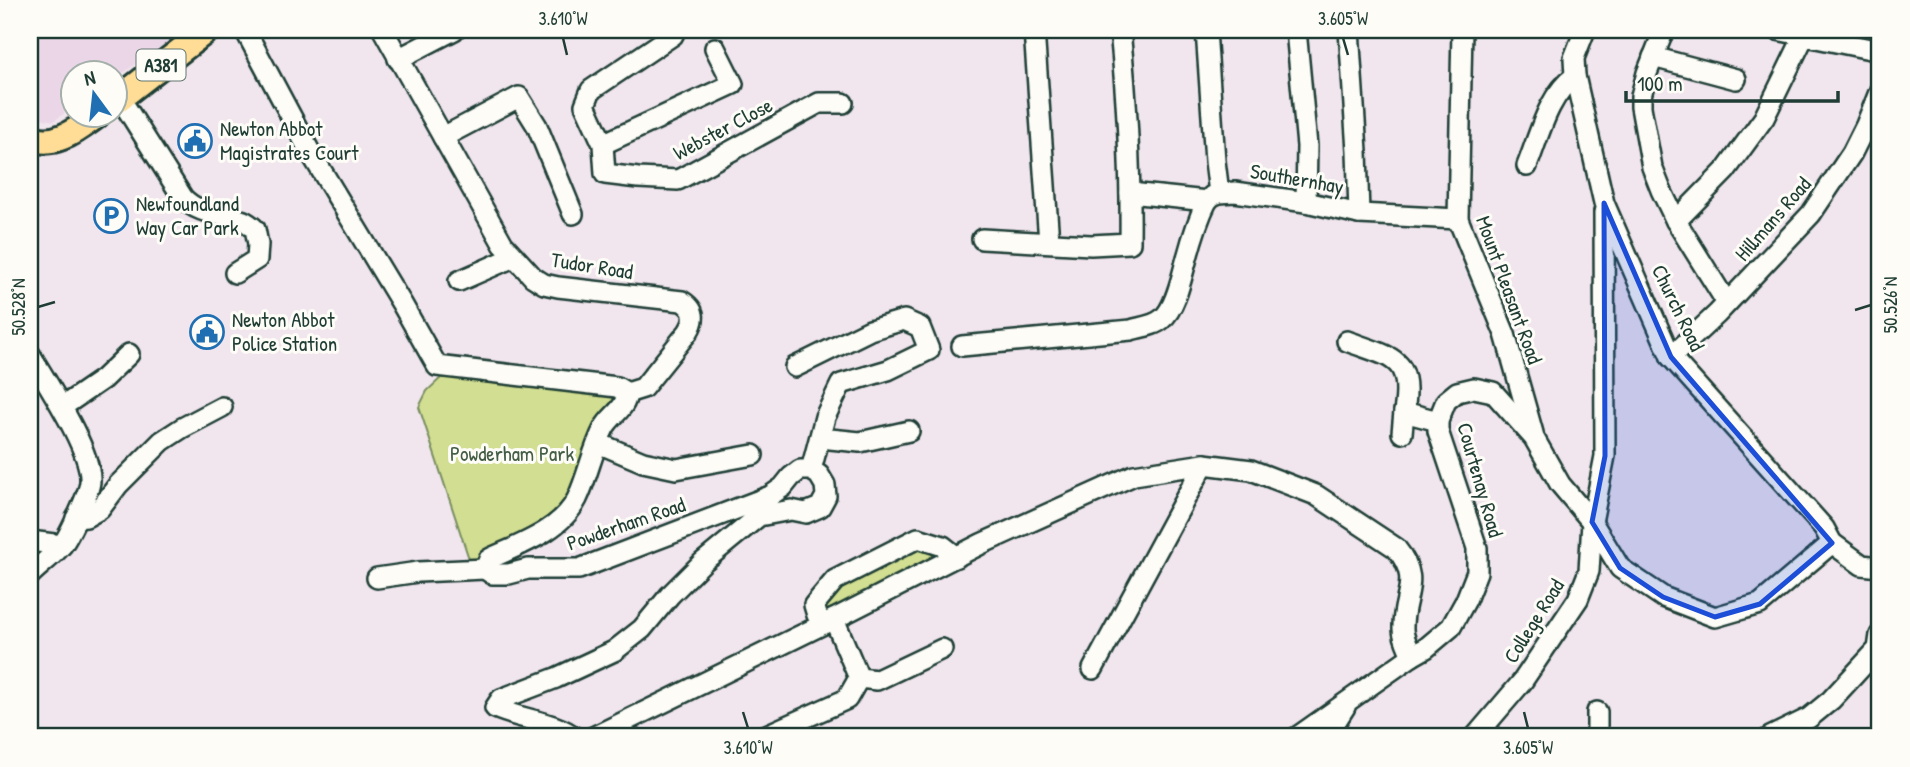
<svg xmlns="http://www.w3.org/2000/svg" width="1910" height="767" viewBox="0 0 1910 767" font-family="'Patrick Hand',sans-serif">
<rect width="100%" height="100%" fill="#f2e6ee"/>
<filter id="ink" filterUnits="userSpaceOnUse"><feTurbulence type="fractalNoise" baseFrequency=".0143" numOctaves="2"/><feDisplacementMap in="SourceGraphic" scale="14" xChannelSelector="R" yChannelSelector="G"/><feConvolveMatrix kernelMatrix="1 2 1 2 8 2 1 2 1" color-interpolation-filters="sRGB"/></filter>
<g filter="url(#ink)">
<polygon fill="#ead6e7" points="44,30 185,30 116,78 116,74 74,74 73,107 54,121 30,116 30,42"/>
<g fill="#d2de91" stroke="#788e62" stroke-width="2">
<polygon points="445,374 621,396 567,506 546,525 488,555 470,562 419,407 427,391"/>
<polygon points="917,545 944,557 824,615 821,605 839,584"/>
</g>
<g fill="none" stroke-linecap="round" stroke-linejoin="round">
<g stroke="#1f3d34" stroke-width="24">
<g id="minor">
<polyline points="245,30 309,150 402,304 437,366 617,387 627,393"/>
<path d="M383,30l120,214 30,33 11,7 14,3 124,14c14,9 14,18 6,31l-45,56 -16,5"/>
<polyline points="675,30 673,35 591,90 585,105 603,144 605,174 638,178 678,180 819,103 843,103"/>
<polyline points="1034,30 1049,242"/>
<polyline points="1206,30 1215,161 1219,193"/>
<polyline points="1296,30 1307,146 1306,202"/>
<polyline points="1349,30 1357,151 1359,214"/>
<polyline points="1462,30 1458,219 1505,334 1533,433"/>
<polyline points="1585,30 1574,58 1575,76 1604,203 1671,357 1824,528 1832,543 1862,565 1880,567"/>
<polyline points="1664,30 1647,73 1641,96 1641,107 1652,167 1661,190 1676,221 1727,303"/>
<polyline points="1777,30 1880,51"/>
<polyline points="1653,57 1736,79"/>
<polyline points="398,59 454,30"/>
<path d="M120,98l63,100c16,17 38,15 58,22 6,1 10,6 14,9l3,15 -1,15 -22,14"/>
<polyline points="443,137 519,97 537,126 573,214"/>
<polyline points="603,144 733,84 715,48"/>
<path d="M1527,166c12,-30 21,-71 48,-90"/>
<polyline points="1130,193 1207,201 1212,196 1219,193 1235,192 1306,202 1359,214 1458,219"/>
<polyline points="1676,221 1726,170 1764,118 1804,36"/>
<path d="M982,239l109,6 39,-2c1,-72 -3,-142 -10,-213"/>
<polyline points="459,281 514,257"/>
<path d="M1347,341c45,17 66,15 57,71"/>
<path d="M962,346l169,-16c10,-3 23,-4 31,-11 14,-11 20,-44 25,-61 5,-19 11,-39 20,-57"/>
<path d="M30,354c16,28 62,96 60,127 0,11 -21,55 -28,64 -9,11 -22,20 -32,30"/>
<polyline points="1671,357 1717,314 1811,214 1852,153 1866,125 1880,90"/>
<polyline points="795,367 870,330 904,320 920,327 929,350 888,370 841,384 825,417 811,470"/>
<polyline points="62,407 103,379 129,354"/>
<polyline points="1402,433 1404,412 1438,421"/>
<polyline points="820,438 860,442 909,431"/>
<polyline points="598,443 643,462 676,469 753,455"/>
<polyline points="76,518 86,517 100,509 118,485 162,441 182,428 222,407"/>
<polyline points="30,541 62,545"/>
<path d="M485,569l7,5h17l19,-5h51l191,-73 13,-9 8,-10 9,-7h11l8,5 6,10 1,11 -6,11 -14,6 -15,-3 -32,6 -56,46 -33,33 -28,34 -28,22 -58,27 -55,21 -6,9c23,11 62,14 79,29"/>
<path d="M485,569l4,-10c30,-14 72,-28 88,-60 11,-23 15,-48 27,-71 7,-13 22,-19 23,-35"/>
<polyline points="377,578 418,572 485,569"/>
<polyline points="834,619 859,678 877,680 942,649"/>
<polyline points="823,624 817,615 814,605 835,580 918,538 943,546 957,557"/>
<polyline points="1093,669 1204,464"/>
<polyline points="1597,712 1597,737"/>
<path d="M593,737l241,-118 147,-75 153,-69 70,-11 47,6 65,25 80,53c27,33 6,47 7,81 0,9 6,19 9,27l14,-8 25,-21 15,-27 11,-28v-24l-39,-117v-10l8,-20 11,-9 17,-4 19,4 41,46 26,46 32,38 28,46 43,29 52,20 45,-13 72,-61"/>
<polyline points="762,737 847,699 859,678"/>
<polyline points="1297,737 1412,656"/>
<polyline points="1326,737 1345,707"/>
<polyline points="1475,737 1522,682 1578,599 1589,571 1592,522 1605,456 1604,212"/>
<polyline points="1770,737 1809,718 1831,700 1878,649 1880,635"/>
</g>
</g>
<g stroke="#1f3d34" stroke-width="30">
<g id="major">
<polyline points="116,101 207,30"/>
<path d="M30,137c24,12 48,-8 66,-21"/>
</g>
</g>
<use href="#minor" stroke="#fdfcf7" stroke-width="19"/>
<use href="#major" stroke="#ffdd96" stroke-width="24"/>
</g>
</g>
<path fill="#1d4ed8" fill-opacity="0.2" stroke="#1d4ed8" stroke-width="5" stroke-linejoin="round" d="M1604,203l67,154 161,186 -72,61 -45,13 -52,-20 -43,-29 -28,-46 13,-66z"/>
<path fill="none" stroke="#1f3d34" stroke-width="2.5" d="M563,38l4,17M1343,38l5,17M38,307l17,-5M1855,310l16,-5M743,712l5,16M1524,712l4,16"/>
<defs>
<g id="civic-ring" transform="scale(1.75)"><circle r="9.5" fill="#fdfcf7" stroke="#1f6fb2" stroke-width="1.5"/><path d="M-.6-6.5H3V-4.5H.6V-3L4-1V1h2V6H-6V1h2V-1L-.6-3ZM-1.2 2.5V6h2.4V2.5Z" fill="#1f6fb2"/></g>
<g id="parking-ring" transform="scale(1.75)"><circle r="9.5" fill="#fdfcf7" stroke="#1f6fb2" stroke-width="1.5"/><path d="M-3.5-5.5H1a3.5 3.5 0 0 1 0 7H-1V5.5H-3.5ZM-1-3.4V-.6H.8a1.4 1.4 0 0 0 0-2.8Z" fill="#1f6fb2"/></g>
</defs>
<g fill-rule="evenodd">
<use href="#civic-ring" x="195" y="141"/>
<use href="#parking-ring" x="111" y="216"/>
<use href="#civic-ring" x="207" y="332"/>
</g>
<g text-anchor="middle" stroke-width="6" stroke-linejoin="round" paint-order="stroke">
<rect fill="#fdfcf7" stroke="#62766e" stroke-width="2" x="136.5" y="49.5" width="49" height="31" rx="5"/>
<g font-size="19" font-weight="bold" fill="#1f3d34">
<text x="161" y="72">A381</text>
</g>
<g font-size="21" fill="#1f3d34" stroke="#fdfcf7" text-anchor="start">
<text x="220" y="136">Newton Abbot<tspan x="220" dy="24">Magistrates Court</tspan></text>
<text x="136" y="211">Newfoundland<tspan x="136" dy="24">Way Car Park</tspan></text>
<text x="232" y="327">Newton Abbot<tspan x="232" dy="24">Police Station</tspan></text>
</g>
<g font-size="21" fill="#1f3d34" stroke="#fdfcf7">
<text transform="translate(723 129) rotate(-28)" y="7">Webster Close</text>
<text transform="translate(1297 179) rotate(10)" y="7">Southernhay</text>
<text transform="translate(1773 219) rotate(-49)" y="7">Hillmans Road</text>
<text transform="translate(592 266) rotate(9)" y="7">Tudor Road</text>
<text transform="translate(1509 290) rotate(70)" y="7">Mount Pleasant Road</text>
<text transform="translate(1678 308) rotate(64)" y="7">Church Road</text>
<text transform="translate(1480 480) rotate(74)" y="7">Courtenay Road</text>
<text transform="translate(626 524) rotate(-19)" y="7">Powderham Road</text>
<text transform="translate(1534 621) rotate(-58)" y="7">College Road</text>
</g>
<g font-size="21" fill="#435d47" stroke="#fdfcf7">
<text x="512" y="461">Powderham Park</text>
</g>
</g>
<rect width="1910" height="767" fill="none" stroke="#fdfcf7" stroke-width="77"/>
<g transform="translate(94 94) rotate(345)"><circle r="33" fill="#fdfcf7" stroke="#a4b0a9" stroke-width="2"/>
<path d="M0-5L12 26L0 18L-12 26Z" fill="#1f6fb2"/>
<text y="-10" font-size="19" font-weight="bold" text-anchor="middle" fill="#1f3d34">N</text>
</g>
<path d="M1626 91v10h212v-10" fill="none" stroke="#1f3d34" stroke-width="3.5"/>
<text x="1637" y="91" font-size="21" fill="#1f3d34" stroke="#fdfcf7" stroke-width="5" paint-order="stroke">100 m</text>
<rect x="38" y="38" width="1833" height="690" fill="none" stroke="#1f3d34" stroke-width="2.5"/>
<g font-size="18" text-anchor="middle" fill="#1f3d34">
<text x="563" y="25">3.610°W</text>
<text x="1343" y="25">3.605°W</text>
<text transform="translate(1891 305) rotate(-90)" y="6">50.526°N</text>
<text transform="translate(19 307) rotate(-90)" y="6">50.528°N</text>
<text x="748" y="754">3.610°W</text>
<text x="1528" y="754">3.605°W</text>
</g>
</svg>
